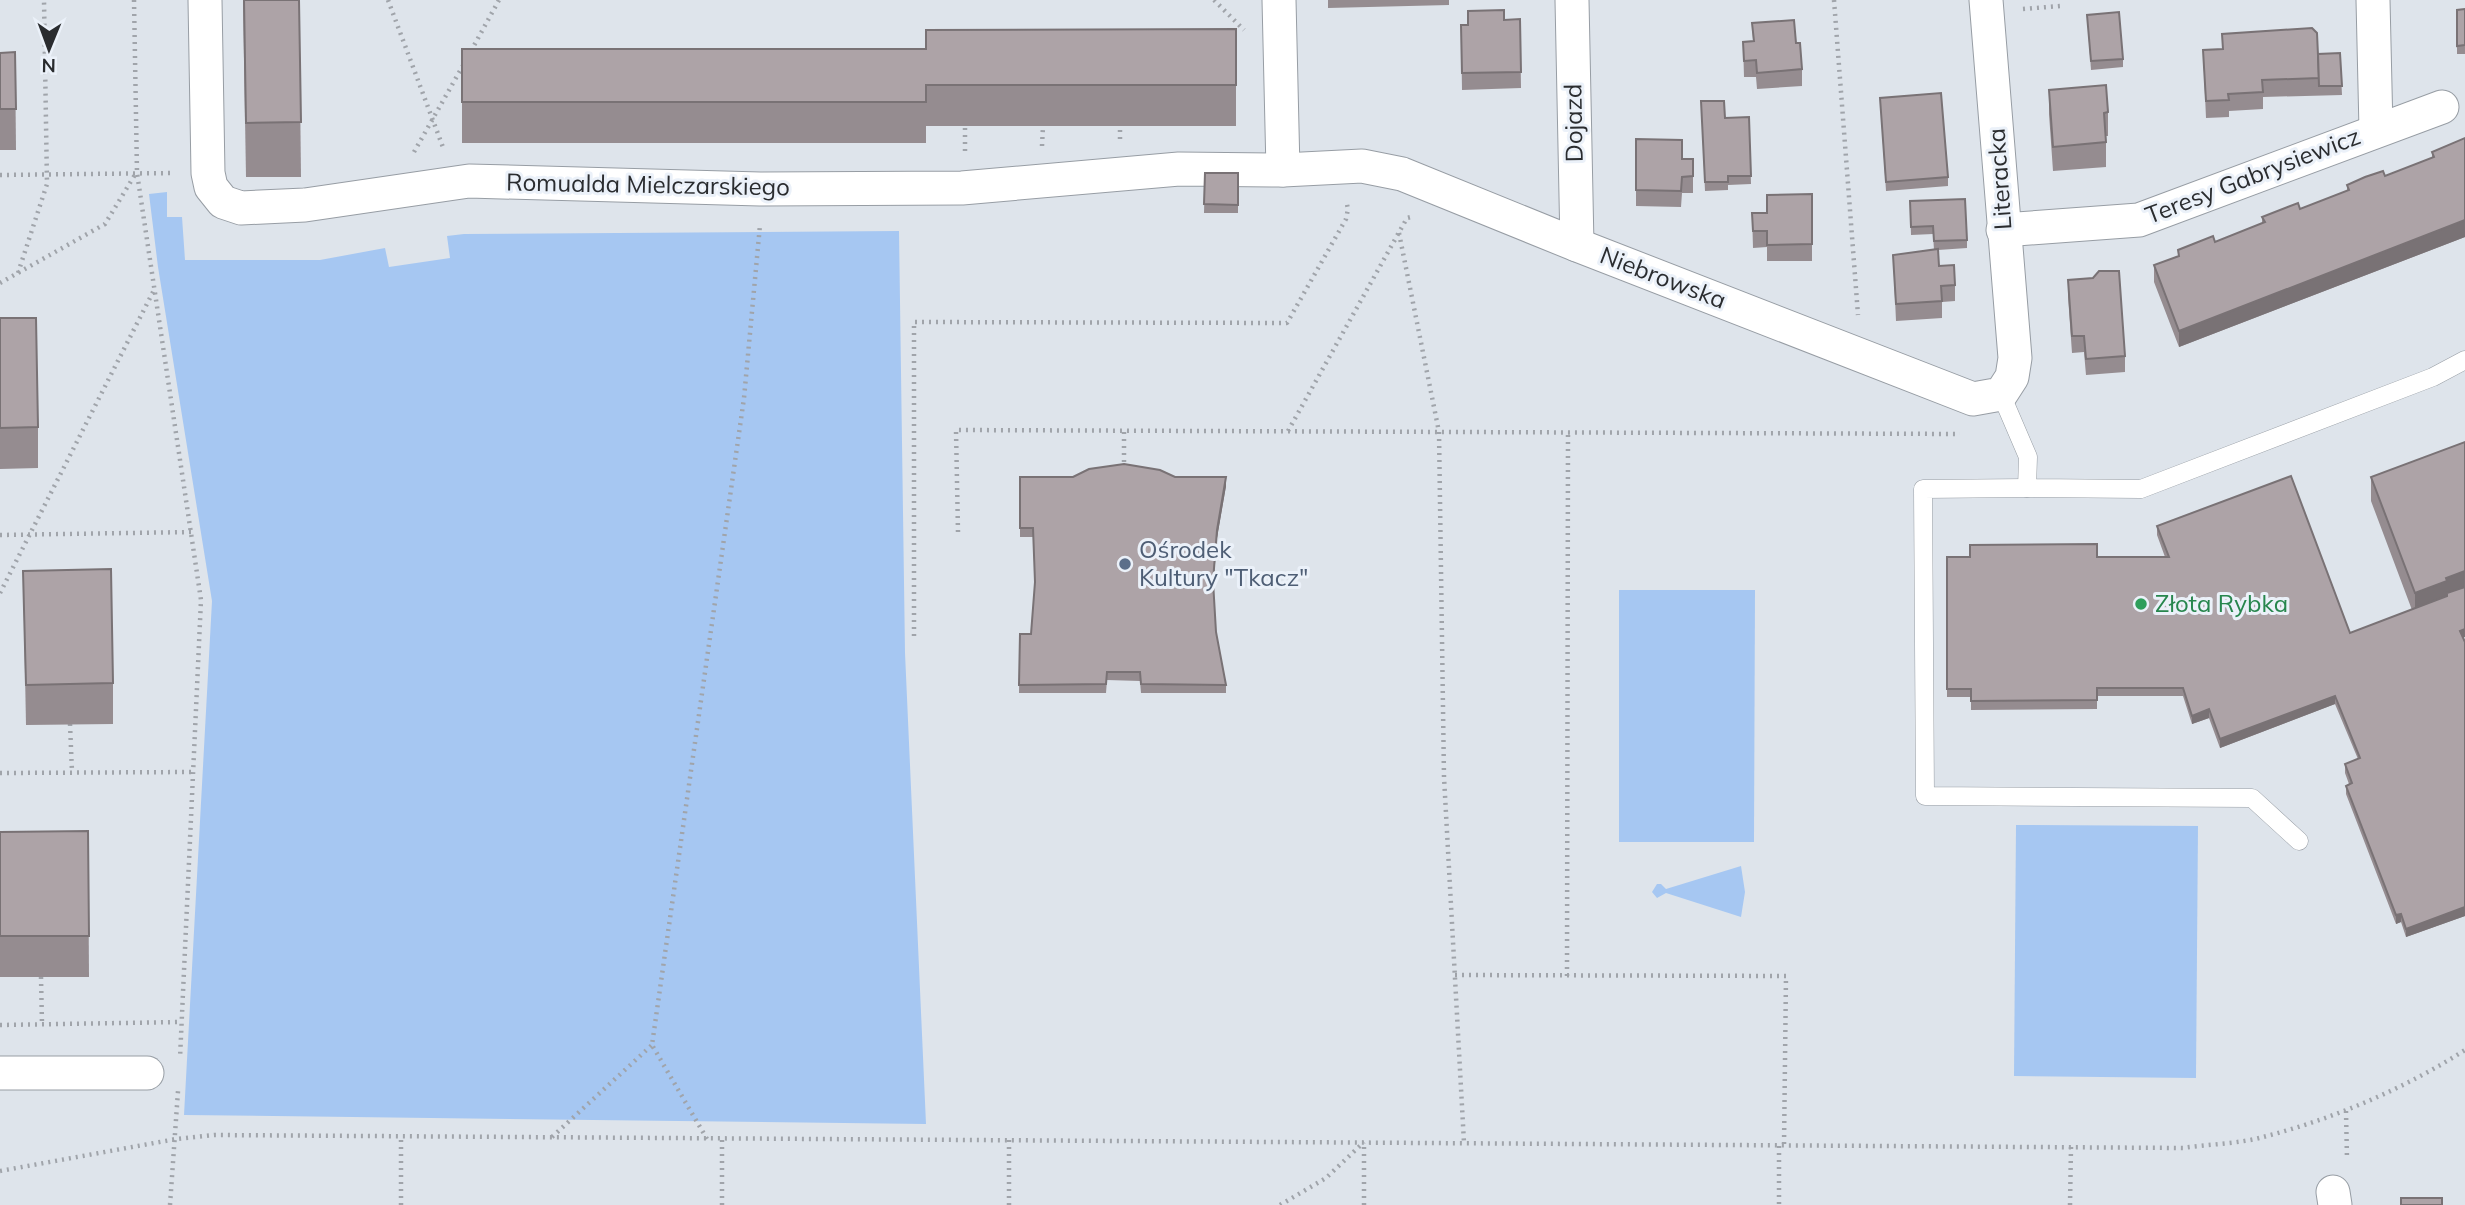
<svg xmlns="http://www.w3.org/2000/svg" width="2465" height="1205" viewBox="0 0 2465 1205" font-family="Mulish,sans-serif">
<rect width="100%" height="100%" fill="#dee4eb"/>
<g fill="#a6c7f2">
<polygon points="167,192 167,217 182,217 185,260 320,260 385,248 389,267 450,258 447,236 464,234 899,231 905,653 926,1124 184,1115 212,601 158,267 149,194"/>
<polygon points="1619,590 1755,590 1754,842 1619,842"/>
<polygon points="2016,825 2198,826 2196,1078 2014,1076"/>
<polygon points="1741,866 1745,892 1741,917 1666,893 1657,898 1652,892 1657,884 1661,884 1666,889"/>
</g>
<g fill="none" stroke-linecap="round" stroke-linejoin="round">
<g stroke="#979da4" stroke-width="19">
<g id="lane">
<polyline points="2001,394 2028,457 2027,488 2141,489 2433,377 2465,360"/>
<polyline points="2027,488 1923,489 1925,796 2252,798 2299,841"/>
</g>
</g>
<g stroke="#979da4" stroke-width="35">
<g id="street">
<polyline points="205,0 208,173 211,187 223,202 241,208 305,205 469,181 760,189 962,188 1179,169 1283,170 1362,166 1402,174 1577,245 1973,399 2001,394 2012,377 2015,358 1986,0"/>
<polyline points="1279,0 1283,170"/>
<polyline points="1572,0 1577,245"/>
<polyline points="2373,0 2376,130"/>
<polyline points="2003,230 2139,220 2442,107"/>
<polyline points="0,1073 147,1073"/>
<polyline points="2333,1192 2335,1205"/>
</g>
</g>
<g stroke="#a0a4aa" stroke-width="4.5" stroke-dasharray="2 5" stroke-linecap="butt">
<polyline points="134,0 137,173 201,600 180,1058"/>
<polyline points="388,0 444,150"/>
<polyline points="1214,0 1244,30"/>
<polyline points="1834,0 1858,315"/>
<polyline points="2023,9 2060,6"/>
<polyline points="471,51 499,0"/>
<polyline points="1120,139 1120,126"/>
<polyline points="1042,146 1043,126"/>
<polyline points="965,151 965,126"/>
<polyline points="414,152 465,62"/>
<polyline points="0,175 174,173"/>
<polyline points="1399,233 1439,432 1444,777 1464,1143"/>
<polyline points="18,273 47,184 44,0"/>
<polyline points="0,283 105,224 136,173"/>
<polyline points="1288,431 1407,218 1411,217"/>
<polyline points="1124,432 1124,470"/>
<polyline points="958,532 956,430 1960,434"/>
<polyline points="0,535 192,532"/>
<polyline points="0,593 155,288"/>
<polyline points="914,636 914,322 1287,323 1346,219 1348,209 1346,200"/>
<polyline points="70,724 72,772"/>
<polyline points="0,773 192,772"/>
<polyline points="1455,975 1786,976 1784,1146"/>
<polyline points="1567,976 1568,433"/>
<polyline points="41,977 42,1024"/>
<polyline points="0,1025 182,1022"/>
<polyline points="2346,1111 2347,1159"/>
<polyline points="552,1137 652,1045"/>
<polyline points="707,1139 652,1045 744,398 760,225"/>
<polyline points="1009,1140 1009,1205"/>
<polyline points="1779,1146 1779,1205"/>
<path d="M0,1171l176,-32 38,-4 1969,13c26,-4 55,-4 80,-11 70,-18 141,-48 202,-87"/>
<polyline points="170,1205 178,1091"/>
<polyline points="401,1205 401,1137"/>
<polyline points="722,1205 722,1140"/>
<polyline points="1280,1205 1326,1178 1364,1142"/>
<polyline points="1364,1205 1364,1142"/>
<polyline points="2070,1205 2071,1147"/>
</g>
<use href="#lane" stroke="#fff" stroke-width="18"/>
<use href="#street" stroke="#fff" stroke-width="33"/>
</g>
<g fill="#958c90">
<polygon points="243,0 299,0 301,177 246,177"/>
<polygon points="1328,0 1449,0 1449,5 1328,8"/>
<polygon points="2465,9 2465,54 2457,54 2457,10"/>
<polygon points="2087,15 2123,59 2123,67 2091,70"/>
<polygon points="1520,19 1521,88 1462,90 1461,25 1468,25 1504,20"/>
<polygon points="1752,23 1796,43 1802,69 1802,86 1757,89 1756,77 1744,77 1743,42 1753,41"/>
<polygon points="1236,29 1236,126 926,126 926,143 462,143 462,49 926,49"/>
<polygon points="2222,34 2318,54 2340,53 2342,95 2263,97 2263,109 2229,111 2229,117 2206,118 2203,50 2222,49"/>
<polygon points="15,52 16,150 0,150 0,53"/>
<polygon points="2049,90 2108,112 2108,136 2106,136 2106,167 2053,171 2049,114"/>
<polygon points="1880,98 1948,177 1948,186 1886,191"/>
<polygon points="1701,101 1725,118 1749,117 1751,184 1728,185 1728,190 1705,191"/>
<polygon points="2465,138 2465,237 2179,347 2154,282 2154,265 2178,256 2178,250 2215,242 2262,223 2262,217 2300,209 2347,191 2347,185 2385,176 2432,158 2432,152"/>
<polygon points="1636,139 1682,159 1693,176 1693,193 1682,193 1681,207 1636,206"/>
<polygon points="1205,173 1238,173 1238,213 1204,213"/>
<polygon points="1812,194 1812,261 1767,261 1767,247 1753,248 1752,213 1767,213"/>
<polygon points="1910,201 1967,240 1967,248 1938,250 1939,266 1955,285 1955,301 1942,302 1942,318 1896,321 1893,255 1934,250 1933,234 1911,235"/>
<polygon points="2068,280 2125,356 2125,372 2086,375 2084,352 2072,353 2068,296"/>
<polygon points="0,318 38,427 38,468 0,469"/>
<polygon points="1020,477 1175,477 1226,486 1217,538 1213,586 1216,632 1226,685 1226,693 1141,693 1140,681 1107,680 1106,693 1019,693 1020,634 1031,634 1035,586 1033,537 1020,537"/>
<polygon points="2371,477 2465,642 2465,916 2406,937 2401,922 2396,924 2346,794 2346,786 2349,784 2345,773 2345,764 2358,759 2335,704 2220,748 2209,718 2192,724 2183,696 2097,696 2097,709 1971,710 1971,697 1947,697 1947,557 2165,557 2157,535 2157,526 2350,633 2412,610 2371,501"/>
<polygon points="23,571 113,683 113,724 26,725"/>
<polygon points="88,831 89,977 0,977 0,832"/>
</g>
<g fill="#797275">
<polygon points="2465,220 2465,237 2179,347 2179,331"/>
<polygon points="1226,477 1226,486 1217,538 1213,590 1217,530"/>
<polygon points="2465,571 2465,595 2415,617 2415,593 2446,578"/>
<polygon points="2465,629 2465,637 2460,639 2460,631"/>
<polygon points="2335,696 2335,704 2220,748 2220,739"/>
<polygon points="2209,709 2209,718 2192,724 2192,716"/>
<polygon points="2465,907 2465,916 2406,937 2406,929"/>
<polygon points="2401,914 2401,922 2396,924 2396,915"/>
</g>
<g fill="#ada3a7" stroke="#797275" stroke-width="2">
<polygon points="244,0 299,0 301,122 246,123"/>
<polygon points="2465,9 2465,45 2457,46 2457,10"/>
<polygon points="1504,10 1504,20 1520,19 1521,72 1462,73 1461,25 1468,25 1468,11"/>
<polygon points="2119,12 2123,59 2091,61 2087,15"/>
<polygon points="1794,20 1796,43 1800,43 1802,69 1757,73 1756,60 1744,61 1743,42 1754,41 1752,23"/>
<polygon points="2312,28 2317,33 2319,78 2262,80 2263,92 2228,94 2229,100 2206,101 2203,50 2223,49 2222,34"/>
<polygon points="1236,29 1236,85 926,85 926,102 462,102 462,49 926,49 926,30"/>
<polygon points="15,52 16,109 0,109 0,53"/>
<polygon points="2340,53 2342,86 2319,86 2318,54"/>
<polygon points="2106,85 2108,112 2104,113 2106,142 2053,147 2049,90"/>
<polygon points="1941,93 1948,177 1886,182 1880,98"/>
<polygon points="1701,101 1724,101 1725,118 1749,117 1751,176 1728,176 1728,182 1705,182"/>
<polygon points="2465,138 2465,220 2179,331 2154,265 2179,256 2178,250 2213,236 2215,242 2265,222 2262,217 2298,203 2300,209 2349,190 2347,185 2365,177 2383,171 2385,176 2434,157 2432,152"/>
<polygon points="1636,139 1682,140 1682,159 1693,159 1693,176 1682,177 1681,191 1636,190"/>
<polygon points="1205,173 1238,173 1238,205 1204,204"/>
<polygon points="1812,194 1812,244 1767,245 1767,231 1753,231 1752,213 1767,213 1767,195"/>
<polygon points="1965,199 1967,240 1934,241 1933,226 1911,227 1910,201"/>
<polygon points="1938,249 1939,266 1954,265 1955,285 1941,286 1942,301 1896,304 1893,255"/>
<polygon points="2099,271 2119,271 2125,356 2086,359 2084,336 2072,336 2068,280 2093,278"/>
<polygon points="0,318 36,318 38,427 0,428"/>
<polygon points="2465,442 2465,571 2446,578 2447,581 2415,593 2371,477"/>
<polygon points="1124,464 1160,470 1175,477 1226,477 1217,530 1213,581 1216,632 1226,685 1141,684 1140,672 1107,672 1106,684 1019,685 1020,634 1031,634 1035,582 1033,528 1020,528 1020,477 1073,477 1089,469"/>
<polygon points="2291,476 2350,633 2447,596 2447,593 2465,587 2465,629 2460,631 2465,642 2465,907 2406,929 2401,914 2396,915 2346,786 2352,783 2345,764 2360,758 2335,696 2220,739 2209,709 2192,716 2183,688 2097,688 2097,700 1971,701 1971,689 1947,689 1947,557 1970,557 1970,545 2097,544 2097,557 2169,557 2157,526"/>
<polygon points="111,569 113,683 26,685 23,571"/>
<polygon points="88,831 89,936 0,936 0,832"/>
<rect x="2401" y="1198" width="41" height="7"/>
</g>
<circle fill="#5c6f8a" stroke="#ebf1f9" stroke-width="2.5" cx="1125" cy="564" r="7"/>
<circle fill="#2e9e5b" stroke="#ebf1f9" stroke-width="2.5" cx="2141" cy="604" r="7"/>
<g text-anchor="middle" stroke-width="6" stroke-linejoin="round" paint-order="stroke">
<g font-size="24" fill="#2a2c2f" stroke="#ebf1f9">
<text transform="translate(1574 123) rotate(-91)" y="8">Dojazd</text>
<text transform="translate(2253 176) rotate(-21)" y="8">Teresy Gabrysiewicz</text>
<text transform="translate(2000 179) rotate(-94)" y="8">Literacka</text>
<text transform="translate(648 185) rotate(1)" y="8">Romualda Mielczarskiego</text>
<text transform="translate(1663 278) rotate(21)" y="8">Niebrowska</text>
</g>
<g font-size="24" fill="#4e5e75" stroke="#ebf1f9" text-anchor="start">
<text x="1139" y="558">Ośrodek<tspan x="1139" dy="28">Kultury "Tkacz"</tspan></text>
</g>
<g font-size="24" fill="#27864d" stroke="#ebf1f9" text-anchor="start">
<text x="2155" y="612">Złota Rybka</text>
</g>
</g>
<g transform="translate(49 49) rotate(181)" stroke="#ebf1f9" stroke-width="5" paint-order="stroke">
<path d="M0-5L12 26L0 18L-12 26Z" fill="#2a2c2f"/>
<text y="-10" font-size="19" font-weight="bold" text-anchor="middle" fill="#2a2c2f">N</text>
</g>
</svg>
